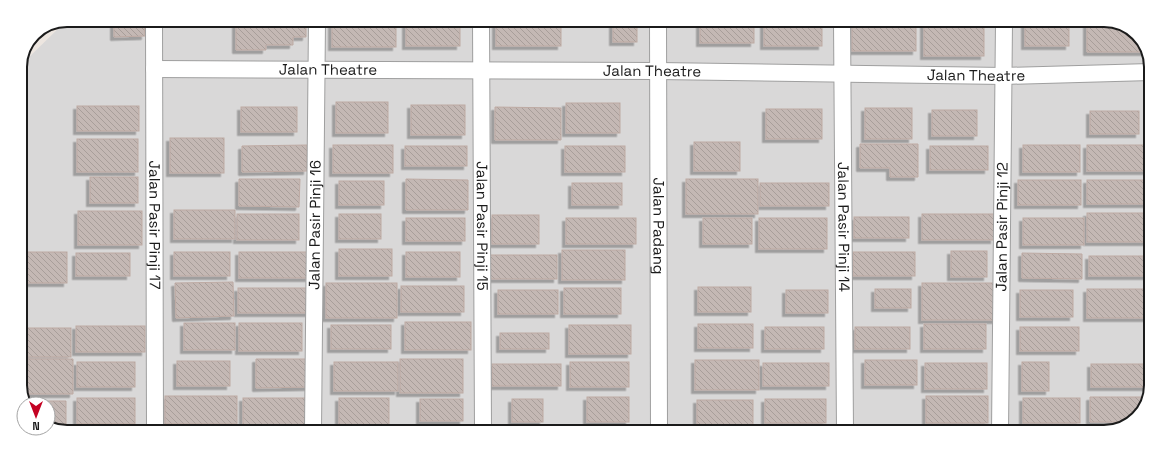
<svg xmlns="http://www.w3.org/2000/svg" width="1171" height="452" viewBox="0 0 1171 452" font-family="'Space Grotesk',sans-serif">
<defs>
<pattern id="building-back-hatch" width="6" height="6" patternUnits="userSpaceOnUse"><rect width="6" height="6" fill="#c4b8b4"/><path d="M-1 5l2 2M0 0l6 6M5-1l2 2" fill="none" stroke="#a89e9a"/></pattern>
<filter id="shadow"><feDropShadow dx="-3.5" dy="3.5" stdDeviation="0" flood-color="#0004"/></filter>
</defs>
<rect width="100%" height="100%" fill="#ede6e0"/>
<polygon fill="#d9d8d8" points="67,20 1119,23 1141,38 1151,64 1148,400 1130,424 1104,432 52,429 48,427 48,404 26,404 20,388 20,66"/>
<g fill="url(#building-back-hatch)" stroke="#beaaa3" filter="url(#shadow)">
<polygon points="114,20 144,20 145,36 114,37"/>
<polygon points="236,20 306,21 306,37 293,37 293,45 266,45 266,50 236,50"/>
<rect x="332" y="21" width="64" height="26"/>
<rect x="406" y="21" width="54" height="25"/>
<rect x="496" y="21" width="65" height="25"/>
<rect x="613" y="21" width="24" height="21"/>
<rect x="700" y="22" width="54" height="21"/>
<rect x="764" y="22" width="58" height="24"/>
<rect x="852" y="22" width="64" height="29"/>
<rect x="924" y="22" width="60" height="34"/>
<rect x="1025" y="22" width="44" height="24"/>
<polygon points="1087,22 1119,23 1141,38 1147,52 1087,52"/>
<rect x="336" y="102" width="52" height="31"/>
<rect x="566" y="103" width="54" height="30"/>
<rect x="411" y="105" width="54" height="30"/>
<rect x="77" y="106" width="62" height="25"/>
<rect x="241" y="107" width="56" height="25"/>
<polygon points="495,107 561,108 561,140 495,140"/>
<rect x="865" y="108" width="47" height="31"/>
<rect x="766" y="109" width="56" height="30"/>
<rect x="932" y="110" width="45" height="26"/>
<rect x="1090" y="111" width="49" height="23"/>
<rect x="170" y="138" width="54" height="35"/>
<rect x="77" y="139" width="61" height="33"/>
<rect x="694" y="142" width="46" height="29"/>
<polygon points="860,144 918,144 918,177 890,177 890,168 860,168"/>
<polygon points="307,145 307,171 242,172 242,146"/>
<rect x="333" y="145" width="60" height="28"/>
<rect x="1023" y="145" width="57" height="27"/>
<rect x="1087" y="145" width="62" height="26"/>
<rect x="405" y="146" width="62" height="20"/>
<rect x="565" y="146" width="60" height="26"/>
<rect x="930" y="146" width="58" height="24"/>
<rect x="90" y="177" width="48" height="26"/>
<polygon points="239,179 300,179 299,207 239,206"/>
<polygon points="406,179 468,180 468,210 406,210"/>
<rect x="686" y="179" width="72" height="35"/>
<rect x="1018" y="180" width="63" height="25"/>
<rect x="1087" y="180" width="63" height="24"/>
<rect x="339" y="181" width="45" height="24"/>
<rect x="572" y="183" width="50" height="22"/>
<rect x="760" y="183" width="69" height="23"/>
<rect x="174" y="210" width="61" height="29"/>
<rect x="78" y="211" width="64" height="34"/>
<rect x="1087" y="213" width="63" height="29"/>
<rect x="237" y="214" width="62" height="26"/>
<rect x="339" y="214" width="42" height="25"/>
<rect x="922" y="214" width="72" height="26"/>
<rect x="492" y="215" width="47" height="29"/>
<rect x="854" y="217" width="55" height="21"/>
<rect x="406" y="218" width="59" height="23"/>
<rect x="566" y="218" width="70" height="26"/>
<rect x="703" y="218" width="49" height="26"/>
<rect x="759" y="218" width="68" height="31"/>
<rect x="1023" y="218" width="61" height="27"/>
<rect x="339" y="249" width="53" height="27"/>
<rect x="562" y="250" width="63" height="30"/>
<rect x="951" y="251" width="36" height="26"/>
<rect x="20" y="252" width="47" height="31"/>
<rect x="174" y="252" width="56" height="24"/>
<rect x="239" y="252" width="70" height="26"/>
<rect x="406" y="252" width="54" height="25"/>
<rect x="853" y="252" width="62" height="24"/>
<rect x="76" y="253" width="54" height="23"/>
<polygon points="1022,253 1082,254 1082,279 1022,278"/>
<rect x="490" y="255" width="67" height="24"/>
<rect x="1089" y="256" width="60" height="20"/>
<polygon points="233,282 234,316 176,318 175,283"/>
<rect x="326" y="283" width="71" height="35"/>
<rect x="922" y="283" width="74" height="37"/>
<rect x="401" y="286" width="63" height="26"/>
<rect x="698" y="287" width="53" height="25"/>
<rect x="238" y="288" width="71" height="25"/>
<rect x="564" y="288" width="57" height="26"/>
<rect x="875" y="289" width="36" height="19"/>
<rect x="1087" y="289" width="62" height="29"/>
<rect x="498" y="290" width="60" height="24"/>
<rect x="786" y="290" width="42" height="23"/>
<rect x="1020" y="290" width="53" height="27"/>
<rect x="405" y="322" width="66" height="28"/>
<rect x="184" y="323" width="51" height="27"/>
<rect x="239" y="323" width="63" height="28"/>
<rect x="698" y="324" width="55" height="24"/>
<rect x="924" y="324" width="62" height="25"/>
<rect x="331" y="325" width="60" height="24"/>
<rect x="569" y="325" width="62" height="29"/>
<rect x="76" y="326" width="69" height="26"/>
<rect x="765" y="327" width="59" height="22"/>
<rect x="855" y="327" width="55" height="22"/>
<rect x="1020" y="327" width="59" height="24"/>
<rect x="20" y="328" width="51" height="29"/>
<rect x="500" y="333" width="49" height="16"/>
<polygon points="20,359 73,359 73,394 22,394 20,388"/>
<polygon points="256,359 309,359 309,387 256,388"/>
<rect x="400" y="359" width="63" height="34"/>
<rect x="695" y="360" width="64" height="30"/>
<rect x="865" y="360" width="52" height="25"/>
<rect x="177" y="361" width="53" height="25"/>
<rect x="77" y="362" width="58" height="25"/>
<rect x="334" y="362" width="64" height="29"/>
<rect x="570" y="362" width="59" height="25"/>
<rect x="1022" y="362" width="27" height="29"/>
<rect x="763" y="363" width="66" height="23"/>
<rect x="925" y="363" width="62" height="26"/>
<rect x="492" y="364" width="69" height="22"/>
<rect x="1091" y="364" width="57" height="23"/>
<rect x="165" y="396" width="72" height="28"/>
<rect x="926" y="396" width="62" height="27"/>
<rect x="587" y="397" width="42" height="25"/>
<polygon points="1090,397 1148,397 1148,402 1132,422 1090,422"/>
<rect x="77" y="398" width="58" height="26"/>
<rect x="243" y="398" width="64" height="27"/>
<rect x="339" y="398" width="50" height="30"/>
<rect x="1023" y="398" width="57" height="25"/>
<rect x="420" y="399" width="43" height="22"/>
<rect x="512" y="399" width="31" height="23"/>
<rect x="765" y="399" width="61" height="24"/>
<rect x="697" y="400" width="56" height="26"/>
<polygon points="25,401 66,401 66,429 50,429 48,427 48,404 26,404"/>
</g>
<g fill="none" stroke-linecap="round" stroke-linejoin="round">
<g stroke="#9f9f9f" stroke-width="18">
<g id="minor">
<path id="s1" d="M154,20l1,410"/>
<path id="s2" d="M481,21l2,409"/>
<path id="s3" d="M658,21l1,410"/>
<path id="s4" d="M842,22l3,409"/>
<path id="s5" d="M154,69l504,2 346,5 147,-4"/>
<path id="s6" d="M313,430l4,-409"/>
<path id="s7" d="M1000,432l4,-410"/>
</g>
</g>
<use href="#minor" stroke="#fff" stroke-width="16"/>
</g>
<g text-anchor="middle" stroke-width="3" stroke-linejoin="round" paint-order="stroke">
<g font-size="15" fill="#1b1b1b" stroke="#fff">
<text dy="5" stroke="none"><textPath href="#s5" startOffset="174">Jalan Theatre</textPath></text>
<text dy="5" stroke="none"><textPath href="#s5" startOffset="498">Jalan Theatre</textPath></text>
<text dy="5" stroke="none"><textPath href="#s5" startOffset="822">Jalan Theatre</textPath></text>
<text dy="5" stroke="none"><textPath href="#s1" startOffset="205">Jalan Pasir Pinji 17</textPath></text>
<text dy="5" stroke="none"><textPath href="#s6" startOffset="205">Jalan Pasir Pinji 16</textPath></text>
<text dy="5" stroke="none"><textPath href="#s2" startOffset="205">Jalan Pasir Pinji 15</textPath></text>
<text dy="5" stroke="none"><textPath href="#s3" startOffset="205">Jalan Padang</textPath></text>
<text dy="5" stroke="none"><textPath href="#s4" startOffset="205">Jalan Pasir Pinji 14</textPath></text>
<text dy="5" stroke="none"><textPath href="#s7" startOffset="205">Jalan Pasir Pinji 12</textPath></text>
</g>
</g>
<path d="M0 0H1171V452H0ZM67 27H1104A40 40 0 0 1 1144 67V385A40 40 0 0 1 1104 425H67A40 40 0 0 1 27 385V67A40 40 0 0 1 67 27Z" fill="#fff" fill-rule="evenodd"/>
<path fill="none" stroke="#1b1b1b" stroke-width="2" d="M67 27H1104A40 40 0 0 1 1144 67V385A40 40 0 0 1 1104 425H67A40 40 0 0 1 27 385V67A40 40 0 0 1 67 27Z"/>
<g transform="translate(36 416) rotate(180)"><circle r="19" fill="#ffffff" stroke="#a4a4a4"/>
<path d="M0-3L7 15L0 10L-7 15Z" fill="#c40223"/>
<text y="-6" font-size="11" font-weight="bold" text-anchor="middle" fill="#1b1b1b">N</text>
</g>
</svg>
